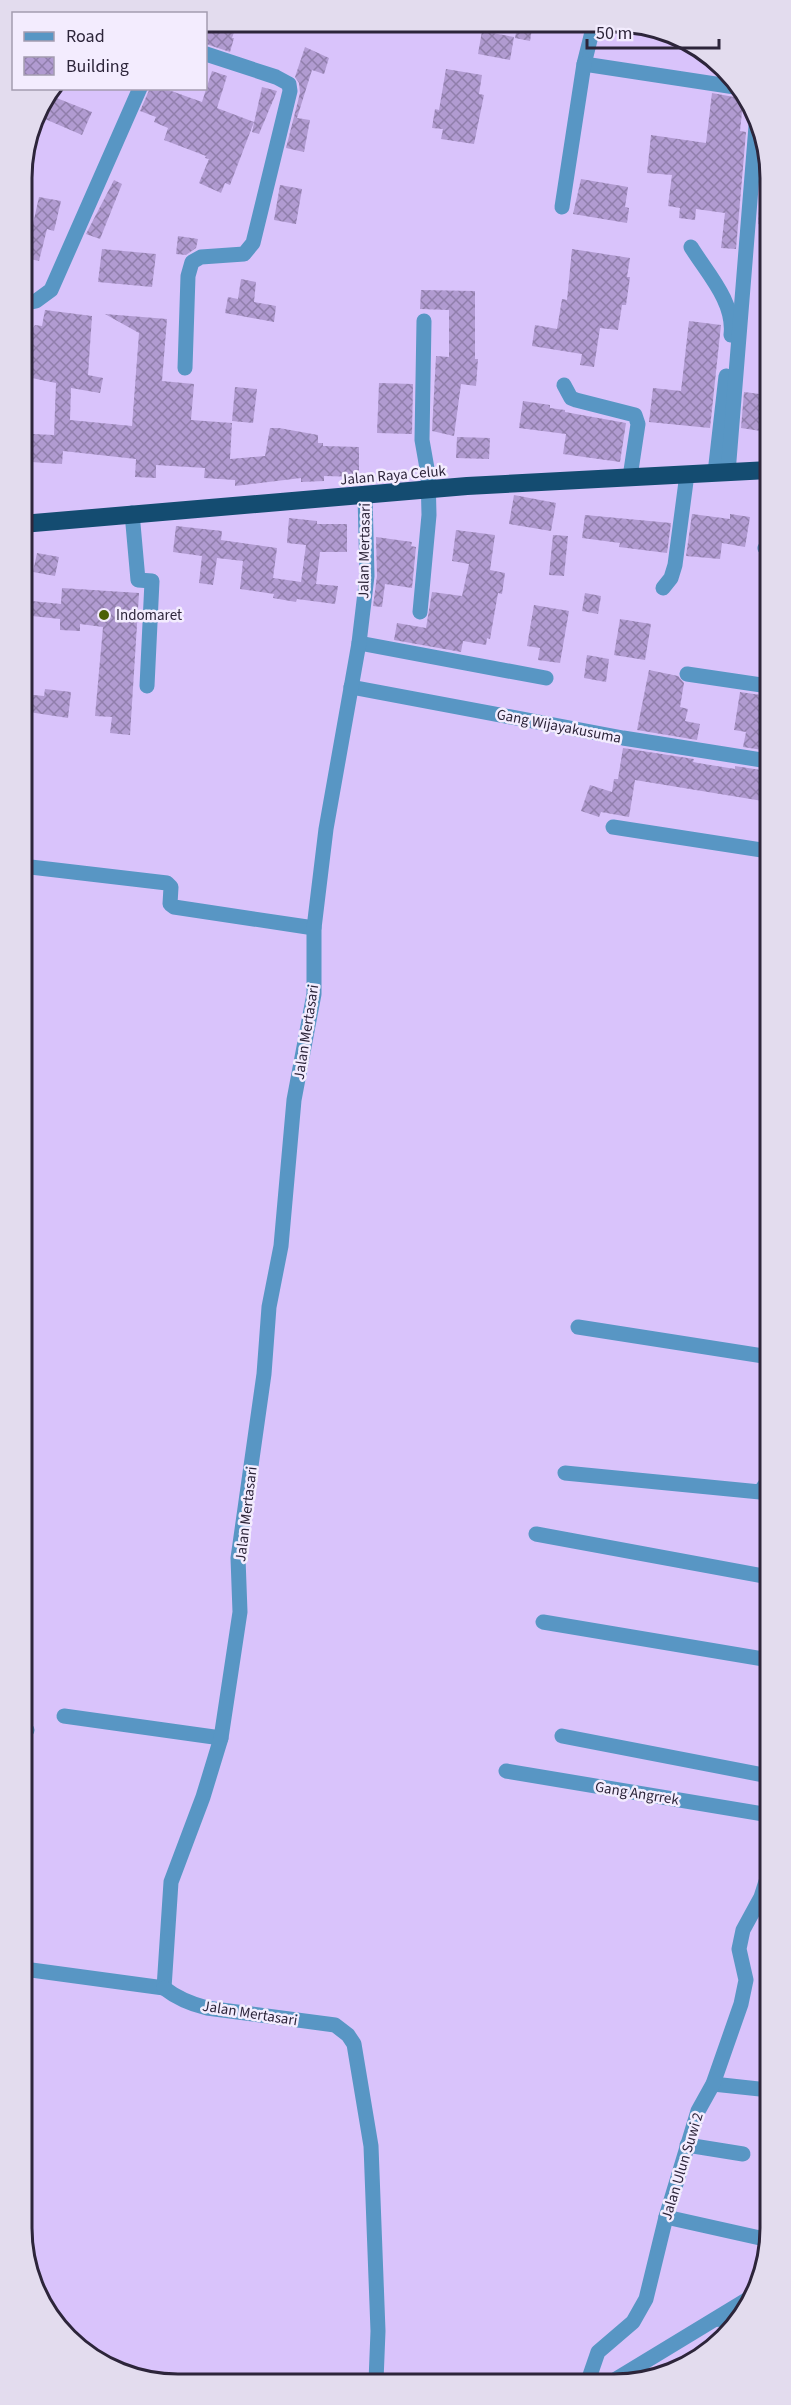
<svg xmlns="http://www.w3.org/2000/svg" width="791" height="2405" viewBox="0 0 791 2405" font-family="'Source Sans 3',sans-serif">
<defs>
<pattern id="building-cross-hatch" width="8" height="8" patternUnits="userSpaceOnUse" patternTransform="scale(1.5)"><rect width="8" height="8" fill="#b19bd1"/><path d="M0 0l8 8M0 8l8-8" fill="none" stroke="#907eab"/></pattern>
</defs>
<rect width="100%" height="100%" fill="#d9c3fb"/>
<g fill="url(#building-cross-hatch)">
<polygon points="206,21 238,21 232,38 234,38 230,52 206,44"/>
<polygon points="518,23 533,23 530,41 515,38"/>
<polygon points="482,31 514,37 510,60 478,54"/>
<polygon points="305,47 329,58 324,74 312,70 297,118 310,120 304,152 286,148 300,93 299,83 295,77"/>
<polygon points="446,69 482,75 479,94 484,95 474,144 441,139 443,129 432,128 435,109 439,110"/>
<polygon points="212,71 227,76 217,108 254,122 230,185 225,183 221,193 199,183 209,159 205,158 206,156 164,140 168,128 154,122 156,117 140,111 150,88 163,88 202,102"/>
<polygon points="262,87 277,91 259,134 252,132"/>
<polygon points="712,93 734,97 740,95 743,103 740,131 746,132 736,249 721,248 725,213 696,209 695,220 679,218 680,208 668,206 672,175 647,173 651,135 706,143"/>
<polygon points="54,97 92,112 82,135 45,119"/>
<polygon points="581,179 628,187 625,207 629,208 627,223 573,214"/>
<polygon points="114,180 122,184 100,239 86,234"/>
<polygon points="280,185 302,189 296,224 274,220"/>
<polygon points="760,193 767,195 767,226 758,224"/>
<polygon points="39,197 61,201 54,231 47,229 39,261 21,257 21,231 31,233"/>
<polygon points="178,236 198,239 196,248 186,255 176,254"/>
<polygon points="102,249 156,254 152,287 98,282"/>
<polygon points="572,249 630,258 627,277 630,277 626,305 622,305 618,330 600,328 594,367 580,365 582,354 532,346 535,325 557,329 562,299 567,300"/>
<polygon points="241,279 256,282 254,302 276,306 274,322 225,313 228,297 238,299"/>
<polygon points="421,290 475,291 475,359 478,359 476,386 461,384 454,436 432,431 436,356 449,357 449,310 420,309"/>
<polygon points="45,310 92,316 88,375 103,378 100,393 71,388 70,420 132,426 139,333 105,314 167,319 162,381 194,384 191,420 232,423 230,459 265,456 270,428 279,428 318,435 318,443 323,443 323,446 359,447 359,477 324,476 324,481 301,482 301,478 235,486 235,480 204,478 205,468 156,465 156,478 135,477 136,459 63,451 62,464 31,462 33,434 54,435 56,383 22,376 22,347 35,325 42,326"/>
<polygon points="689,321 721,325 710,428 649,422 653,388 681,391"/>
<polygon points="379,383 413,384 412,434 377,433"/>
<polygon points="235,387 257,389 253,423 232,421"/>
<polygon points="744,392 767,395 767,432 741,428"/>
<polygon points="523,401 550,405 550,408 565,410 565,412 626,423 620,462 563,454 566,434 519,428"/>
<polygon points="457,437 490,438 489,459 456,458"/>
<polygon points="514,495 556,503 551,531 509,524"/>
<polygon points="692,514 730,519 730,514 750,517 745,547 722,543 720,559 686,556"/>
<polygon points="585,515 671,523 667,553 619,547 620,543 582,538"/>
<polygon points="289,518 317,521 317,524 347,524 347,552 320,552 316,584 338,586 335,604 297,599 296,602 273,598 274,594 240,589 243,561 217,558 213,585 199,583 202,556 173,552 176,526 222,531 221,540 277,548 273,578 301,582 306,545 287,543"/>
<polygon points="456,530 495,535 490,570 505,573 502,594 498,593 490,639 487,638 486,645 463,641 461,652 394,640 397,623 426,628 432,592 462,596 469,564 452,561"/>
<polygon points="553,535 568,536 564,576 549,575"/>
<polygon points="376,537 412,542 411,546 416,547 412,588 385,584 382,607 373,606 377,576"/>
<polygon points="37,553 59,557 55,576 33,572"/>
<polygon points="62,588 139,593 130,735 110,733 112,717 95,716 103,627 80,624 80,631 60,630 60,619 22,615 22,600 61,604"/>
<polygon points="585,593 601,596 598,614 582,611"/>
<polygon points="534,605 569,611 560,663 538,660 540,648 527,646"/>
<polygon points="620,619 651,624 645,660 614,655"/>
<polygon points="587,655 609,659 606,682 584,678"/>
<polygon points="649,670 678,676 684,683 680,707 688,709 685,721 700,724 697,740 637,730"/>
<polygon points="45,689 71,692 68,718 22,711 23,694 44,696"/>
<polygon points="740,692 768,696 768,751 743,747 746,732 734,730"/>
<polygon points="623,748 694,759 693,762 698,763 735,769 735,766 768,771 768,802 635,780 629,817 601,812 599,817 581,811 590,785 612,792 614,779 618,779"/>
</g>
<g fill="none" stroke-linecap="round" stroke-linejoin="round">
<g stroke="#5896c4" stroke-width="15">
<polyline points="594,24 584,64 735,87"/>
<polyline points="562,207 584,64"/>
<path d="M691,247c16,26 44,55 40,88"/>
<polyline points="22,304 36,301 51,290 140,88"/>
<polyline points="185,368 188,276 192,262 201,257 244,254 253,243 290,91 289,84 276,77 206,54"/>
<polyline points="564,385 571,398 576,400 635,415 638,424 630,477"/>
<polyline points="715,473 726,376"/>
<polyline points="728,473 756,126"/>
<polyline points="132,513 138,580 152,581 147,686"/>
<polyline points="765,548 768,549"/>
<polyline points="663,588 671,578 675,565 687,474"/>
<polyline points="420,612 429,515 428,474 422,440 424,321"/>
<polyline points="359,643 546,678"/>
<polyline points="687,674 768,686"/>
<polyline points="351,687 623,738 768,761"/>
<polyline points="613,827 768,851"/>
<polyline points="22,866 167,883 171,887 170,904 174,907 314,928"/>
<polyline points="578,1327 769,1357"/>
<polyline points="565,1473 760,1492 769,1479"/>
<polyline points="536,1534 769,1577"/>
<polyline points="543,1622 769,1660"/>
<polyline points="64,1716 221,1738"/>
<polyline points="23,1730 27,1730"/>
<polyline points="562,1736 769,1776"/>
<polyline points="506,1771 769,1815"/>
<polyline points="24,1969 164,1988"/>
<polyline points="164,1988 171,1882 203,1797 221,1738 240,1612 238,1558 264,1374 269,1307 281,1246 294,1100 314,994 314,928 326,829 359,643 367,576 365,495"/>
<path d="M164,1988c14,11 27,16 43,20l128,17 13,10 6,9 17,102 7,185 -2,50"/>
<polyline points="713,2084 769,2090"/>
<polyline points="687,2145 743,2154"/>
<polyline points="666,2217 769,2240"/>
<polyline points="716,2319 737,2321"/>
<polyline points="588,2381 598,2352 633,2322 646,2299 666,2217 698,2111 713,2084 741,2004 746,1980 739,1949 743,1930 761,1897 769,1872"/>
<polyline points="613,2381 753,2296"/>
</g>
<polyline stroke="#144c71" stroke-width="18" points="22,524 467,486 767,470"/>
</g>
<circle fill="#4c6008" stroke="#f3ecfe" stroke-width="2" cx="104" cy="615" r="6"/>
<g text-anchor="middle" stroke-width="5" stroke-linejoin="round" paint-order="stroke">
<g font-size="15" fill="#2d253a" stroke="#f3ecfe">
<text transform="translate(393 475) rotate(-5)" y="5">Jalan Raya Celuk</text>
<text transform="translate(364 551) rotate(-89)" y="5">Jalan Mertasari</text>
<text transform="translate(559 726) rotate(11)" y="5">Gang Wijayakusuma</text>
<text transform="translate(306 1032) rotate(-81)" y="5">Jalan Mertasari</text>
<text transform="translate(246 1514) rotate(-83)" y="5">Jalan Mertasari</text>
<text transform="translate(637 1793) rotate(9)" y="5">Gang Angrrek</text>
<text transform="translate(250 2013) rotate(9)" y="5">Jalan Mertasari</text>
<text transform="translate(682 2166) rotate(-73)" y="5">Jalan Ulun Suwi 2</text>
</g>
<g font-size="15" fill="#2d253a" stroke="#f3ecfe" text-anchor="start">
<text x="116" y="620">Indomaret</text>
</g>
</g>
<path d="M0 0H791V2405H0ZM178 32H614A146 146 0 0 1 760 178V2228A146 146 0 0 1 614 2374H178A146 146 0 0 1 32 2228V178A146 146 0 0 1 178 32Z" fill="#e3dcee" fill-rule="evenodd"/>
<path fill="none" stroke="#2d253a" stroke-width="3" d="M178 32H614A146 146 0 0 1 760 178V2228A146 146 0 0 1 614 2374H178A146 146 0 0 1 32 2228V178A146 146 0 0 1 178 32Z"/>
<rect x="12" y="12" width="195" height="78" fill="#f3ecfe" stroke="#a49cb0" stroke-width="1.5"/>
<rect x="24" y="32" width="30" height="9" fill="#5896c4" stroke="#a49cb0" stroke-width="1.5"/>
<text x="66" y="42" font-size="18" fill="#2d253a">Road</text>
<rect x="24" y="57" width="30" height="18" fill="url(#building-cross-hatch)" stroke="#a49cb0" stroke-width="1.5"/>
<text x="66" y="72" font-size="18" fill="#2d253a">Building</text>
<path d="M587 39v9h132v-9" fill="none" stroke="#2d253a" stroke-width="3"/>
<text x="596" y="39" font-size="18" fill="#2d253a" stroke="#f3ecfe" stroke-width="4.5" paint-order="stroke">50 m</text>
</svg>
